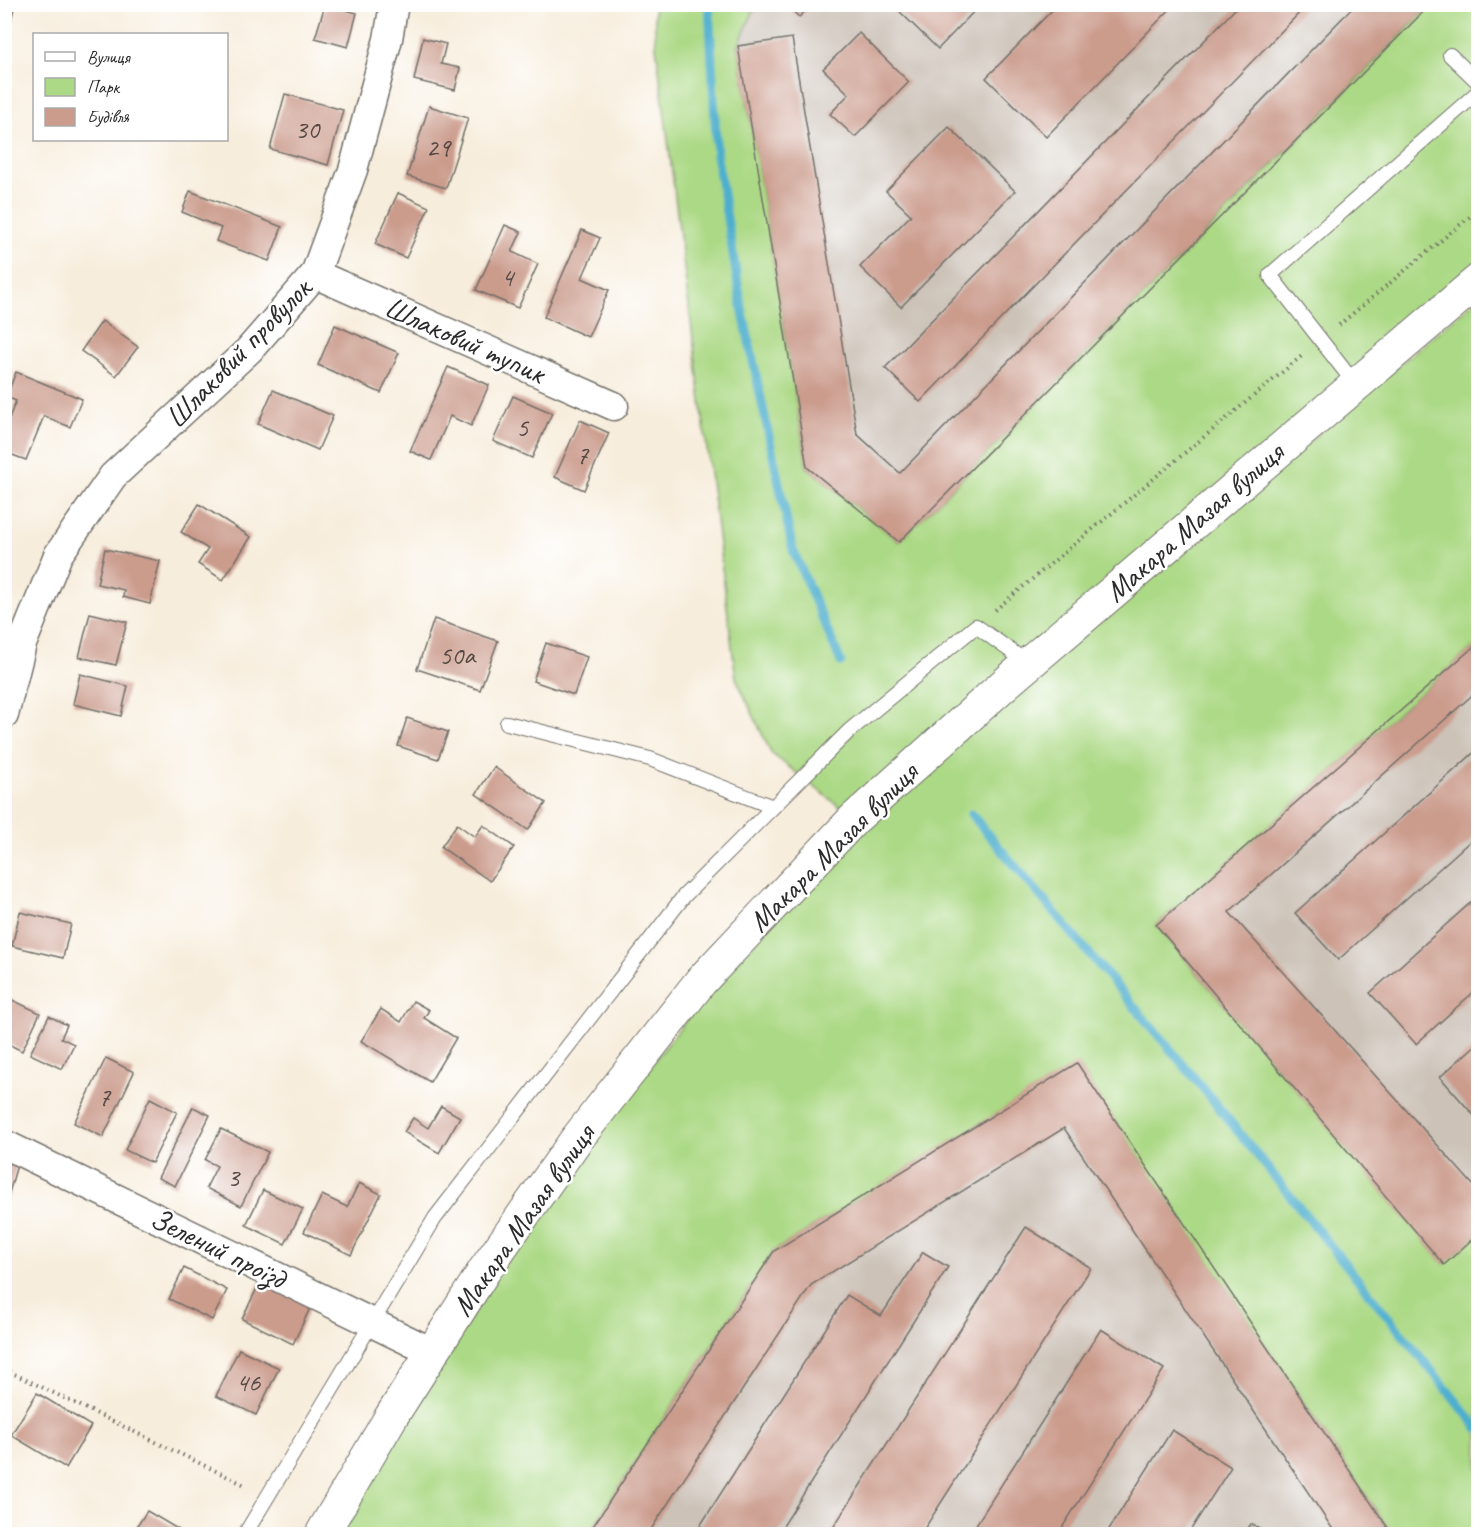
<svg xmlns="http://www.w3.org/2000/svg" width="1483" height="1539" viewBox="0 0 1483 1539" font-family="Caveat,sans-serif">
<rect width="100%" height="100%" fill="#fff"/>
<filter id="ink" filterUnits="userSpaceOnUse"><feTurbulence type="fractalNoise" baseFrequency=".0167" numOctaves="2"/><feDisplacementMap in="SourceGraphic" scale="12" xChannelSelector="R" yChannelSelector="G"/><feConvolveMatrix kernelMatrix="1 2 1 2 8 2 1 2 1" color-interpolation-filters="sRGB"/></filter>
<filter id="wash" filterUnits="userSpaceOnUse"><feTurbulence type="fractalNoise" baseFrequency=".008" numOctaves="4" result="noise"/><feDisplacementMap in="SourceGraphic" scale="24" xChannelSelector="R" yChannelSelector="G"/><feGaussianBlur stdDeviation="1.35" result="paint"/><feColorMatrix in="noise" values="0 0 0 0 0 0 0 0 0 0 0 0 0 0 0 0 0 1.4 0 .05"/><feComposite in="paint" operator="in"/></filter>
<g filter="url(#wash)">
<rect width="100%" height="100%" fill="#f7eddc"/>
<g fill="#ccc2b8">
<polygon points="756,5 1431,5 899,542 807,467 738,46"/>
<polygon points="1478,643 1478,1234 1444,1265 1156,925"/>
<polygon points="1077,1063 1392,1534 589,1534 774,1251"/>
</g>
<g fill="#acd985" stroke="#6c8258" stroke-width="1.5">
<polygon points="654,5 756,5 738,46 807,467 899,542 1431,5 1478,5 1478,270 848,813 771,753 736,678 656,46"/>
<polygon points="1478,298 1478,643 1156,925 1444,1264 1478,1234 1478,1534 1392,1534 1077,1064 774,1251 588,1534 337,1534 494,1278 587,1147 710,990 863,828 1014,693"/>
</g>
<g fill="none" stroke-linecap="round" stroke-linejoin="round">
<g stroke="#4eafcd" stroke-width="9">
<polyline points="709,4 717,158 742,308 793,550 841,662"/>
<polyline points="971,814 1202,1087 1478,1428"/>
</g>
</g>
<g id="blocks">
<g fill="#cb9b8c">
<polygon points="4,4 15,4 11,21 4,19"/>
<polygon points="892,4 981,4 938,49"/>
<polygon points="1058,4 1175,4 1046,137 986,78"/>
<polygon points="1240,4 1308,4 920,402 885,368"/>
<polygon points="1356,4 1431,4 899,542 807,467 738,46 792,38 857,434 900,473"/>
<polygon points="325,5 357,13 348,47 315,38"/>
<polygon points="786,5 812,5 799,17"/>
<polygon points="859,33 909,82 855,137 830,114 849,94 823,69"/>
<polygon points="423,38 446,44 441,64 460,68 455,90 414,80"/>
<polygon points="285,94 343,110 328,165 270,149"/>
<polygon points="429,106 468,118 446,188 407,176"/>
<polygon points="949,127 1015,191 901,307 860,267 911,215 886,191"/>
<polygon points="190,191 282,227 269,261 216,241 221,228 182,212"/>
<polygon points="398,193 429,207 406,258 375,244"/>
<polygon points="505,225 521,232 512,252 538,264 518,308 476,290"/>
<polygon points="582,230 600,238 582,278 609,290 588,337 544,317"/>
<polygon points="102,321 138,347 116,376 81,351"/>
<polygon points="335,325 399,353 381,393 318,365"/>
<polygon points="448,367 489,385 471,426 450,416 431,460 410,451"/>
<polygon points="16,372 82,399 70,427 44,416 26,460 4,452 4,430 16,401 6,397"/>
<polygon points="273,390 333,416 318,450 258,424"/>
<polygon points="513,396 552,413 532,458 493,441"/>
<polygon points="580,420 609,433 584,490 555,477"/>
<polygon points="199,504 251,537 223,580 198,564 208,549 181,532"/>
<polygon points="105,549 160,561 150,604 123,597 124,590 97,584"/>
<polygon points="90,613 127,622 116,665 79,657"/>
<polygon points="434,619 498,641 480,690 417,669"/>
<polygon points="546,643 587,657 574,695 533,681"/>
<polygon points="1478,643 1478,690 1229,912 1474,1186 1478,1182 1478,1234 1444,1265 1156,925"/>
<polygon points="80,674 128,686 121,716 73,704"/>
<polygon points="407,718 448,732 438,759 398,746"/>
<polygon points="1478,749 1478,834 1338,960 1295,913"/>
<polygon points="494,767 546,803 528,830 476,794"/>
<polygon points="457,824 475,837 483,825 514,847 490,881 441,847"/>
<polygon points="1478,896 1478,988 1416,1044 1370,993"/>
<polygon points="20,912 71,924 63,958 12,946"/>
<polygon points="4,996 40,1013 22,1051 4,1042"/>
<polygon points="413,1001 429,1010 424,1018 456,1038 430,1082 361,1041 381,1009 401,1022"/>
<polygon points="49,1016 67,1025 61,1038 74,1044 62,1069 30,1054"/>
<polygon points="1478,1043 1478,1120 1440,1077"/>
<polygon points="106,1058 134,1072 103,1137 74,1123"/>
<polygon points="1077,1063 1392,1534 1336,1534 1064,1128 811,1285 648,1534 588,1534 774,1251"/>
<polygon points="150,1098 177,1112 152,1163 125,1150"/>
<polygon points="441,1106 460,1117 439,1153 404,1132 413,1118 428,1128"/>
<polygon points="193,1107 210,1115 175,1186 158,1178"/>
<polygon points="221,1129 268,1152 241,1206 206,1188 217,1166 205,1160"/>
<polygon points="4,1162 17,1165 5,1207 4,1207"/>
<polygon points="359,1183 381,1194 351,1255 304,1232 322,1195 347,1207"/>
<polygon points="263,1190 303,1209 285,1244 246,1225"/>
<polygon points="1026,1227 1091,1268 921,1534 829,1534"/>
<polygon points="923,1252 948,1267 778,1534 695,1534 847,1295 881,1316"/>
<polygon points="184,1268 227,1290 212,1320 169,1299"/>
<polygon points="260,1282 311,1306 293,1344 242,1319"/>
<polygon points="1101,1329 1164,1369 1058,1534 970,1534"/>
<polygon points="239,1349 279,1368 256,1415 216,1396"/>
<polygon points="37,1393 91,1426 66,1468 11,1435"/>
<polygon points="1172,1430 1231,1467 1188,1534 1106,1534"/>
<polygon points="147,1511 186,1534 132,1534"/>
<polygon points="1251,1524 1269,1534 1244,1534"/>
</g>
</g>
</g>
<g filter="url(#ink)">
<use href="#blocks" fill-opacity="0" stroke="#726f69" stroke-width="1.5"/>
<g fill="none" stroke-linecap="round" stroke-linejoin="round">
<g stroke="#726f69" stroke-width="16">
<g id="service">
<polyline points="1450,55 1478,82"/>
<polyline points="1355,384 1270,275 1478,92"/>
<polyline points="507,723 650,759 773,807"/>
<polyline points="245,1534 435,1218 684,896 849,731 976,626 1029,664"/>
</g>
</g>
<g stroke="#726f69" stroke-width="31">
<g id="minor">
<polyline points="315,274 614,406"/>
<polyline points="4,715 22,644 58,555 113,476 249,350 315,274 353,170 388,39 394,4"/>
<polyline points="4,1144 432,1352"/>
</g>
</g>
<g stroke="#726f69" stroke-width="35">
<polyline id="secondary" points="322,1534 391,1417 484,1271 576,1140 701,981 854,819 1006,683 1478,281"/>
</g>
<g stroke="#726f69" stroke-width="4" stroke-dasharray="1.5 4.5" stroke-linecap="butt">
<polyline points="1339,325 1478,210"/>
<polyline points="995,610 1303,355"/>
<polyline points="4,1369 247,1486"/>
</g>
<use href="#service" stroke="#fff" stroke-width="14"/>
<use href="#minor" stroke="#fff" stroke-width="28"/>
<use href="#secondary" stroke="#fff" stroke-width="33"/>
</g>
</g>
<g text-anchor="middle" stroke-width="5" stroke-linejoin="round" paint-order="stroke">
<g font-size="27" fill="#534743">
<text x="307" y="138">30</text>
<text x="438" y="156">29</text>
<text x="507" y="286">4</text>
<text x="522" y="436">5</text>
<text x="582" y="464">7</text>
<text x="457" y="664">50а</text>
<text x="104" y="1106">7</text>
<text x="233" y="1186">3</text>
<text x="248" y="1391">46</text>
</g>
<g font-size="30" fill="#2b2b2b" stroke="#fff">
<text transform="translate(465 340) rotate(24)" y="10">Шлаковий тупик</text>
<text transform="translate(238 353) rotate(-46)" y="10">Шлаковий провулок</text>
<text transform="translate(1194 522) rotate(-41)" y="10">Макара Мазая вулиця</text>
<text transform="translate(833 847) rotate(-45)" y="10">Макара Мазая вулиця</text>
<text transform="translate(523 1220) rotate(-55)" y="10">Макара Мазая вулиця</text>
<text transform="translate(218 1248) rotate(26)" y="10">Зелений проїзд</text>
</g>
</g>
<rect width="1483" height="1539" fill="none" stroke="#fff" stroke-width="24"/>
<rect x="33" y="33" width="195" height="108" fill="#ffffff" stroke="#aaaaaa" stroke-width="1.5"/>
<rect x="45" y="52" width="30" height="9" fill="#ffffff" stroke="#aaaaaa" stroke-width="1.5"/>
<text x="87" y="63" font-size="18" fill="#2b2b2b">Вулиця</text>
<rect x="45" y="78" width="30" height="18" fill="#acd985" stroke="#aaaaaa" stroke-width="1.5"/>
<text x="87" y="93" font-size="18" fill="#2b2b2b">Парк</text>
<rect x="45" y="108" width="30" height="18" fill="#cb9b8c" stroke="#aaaaaa" stroke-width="1.5"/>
<text x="87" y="123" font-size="18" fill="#2b2b2b">Будівля</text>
</svg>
